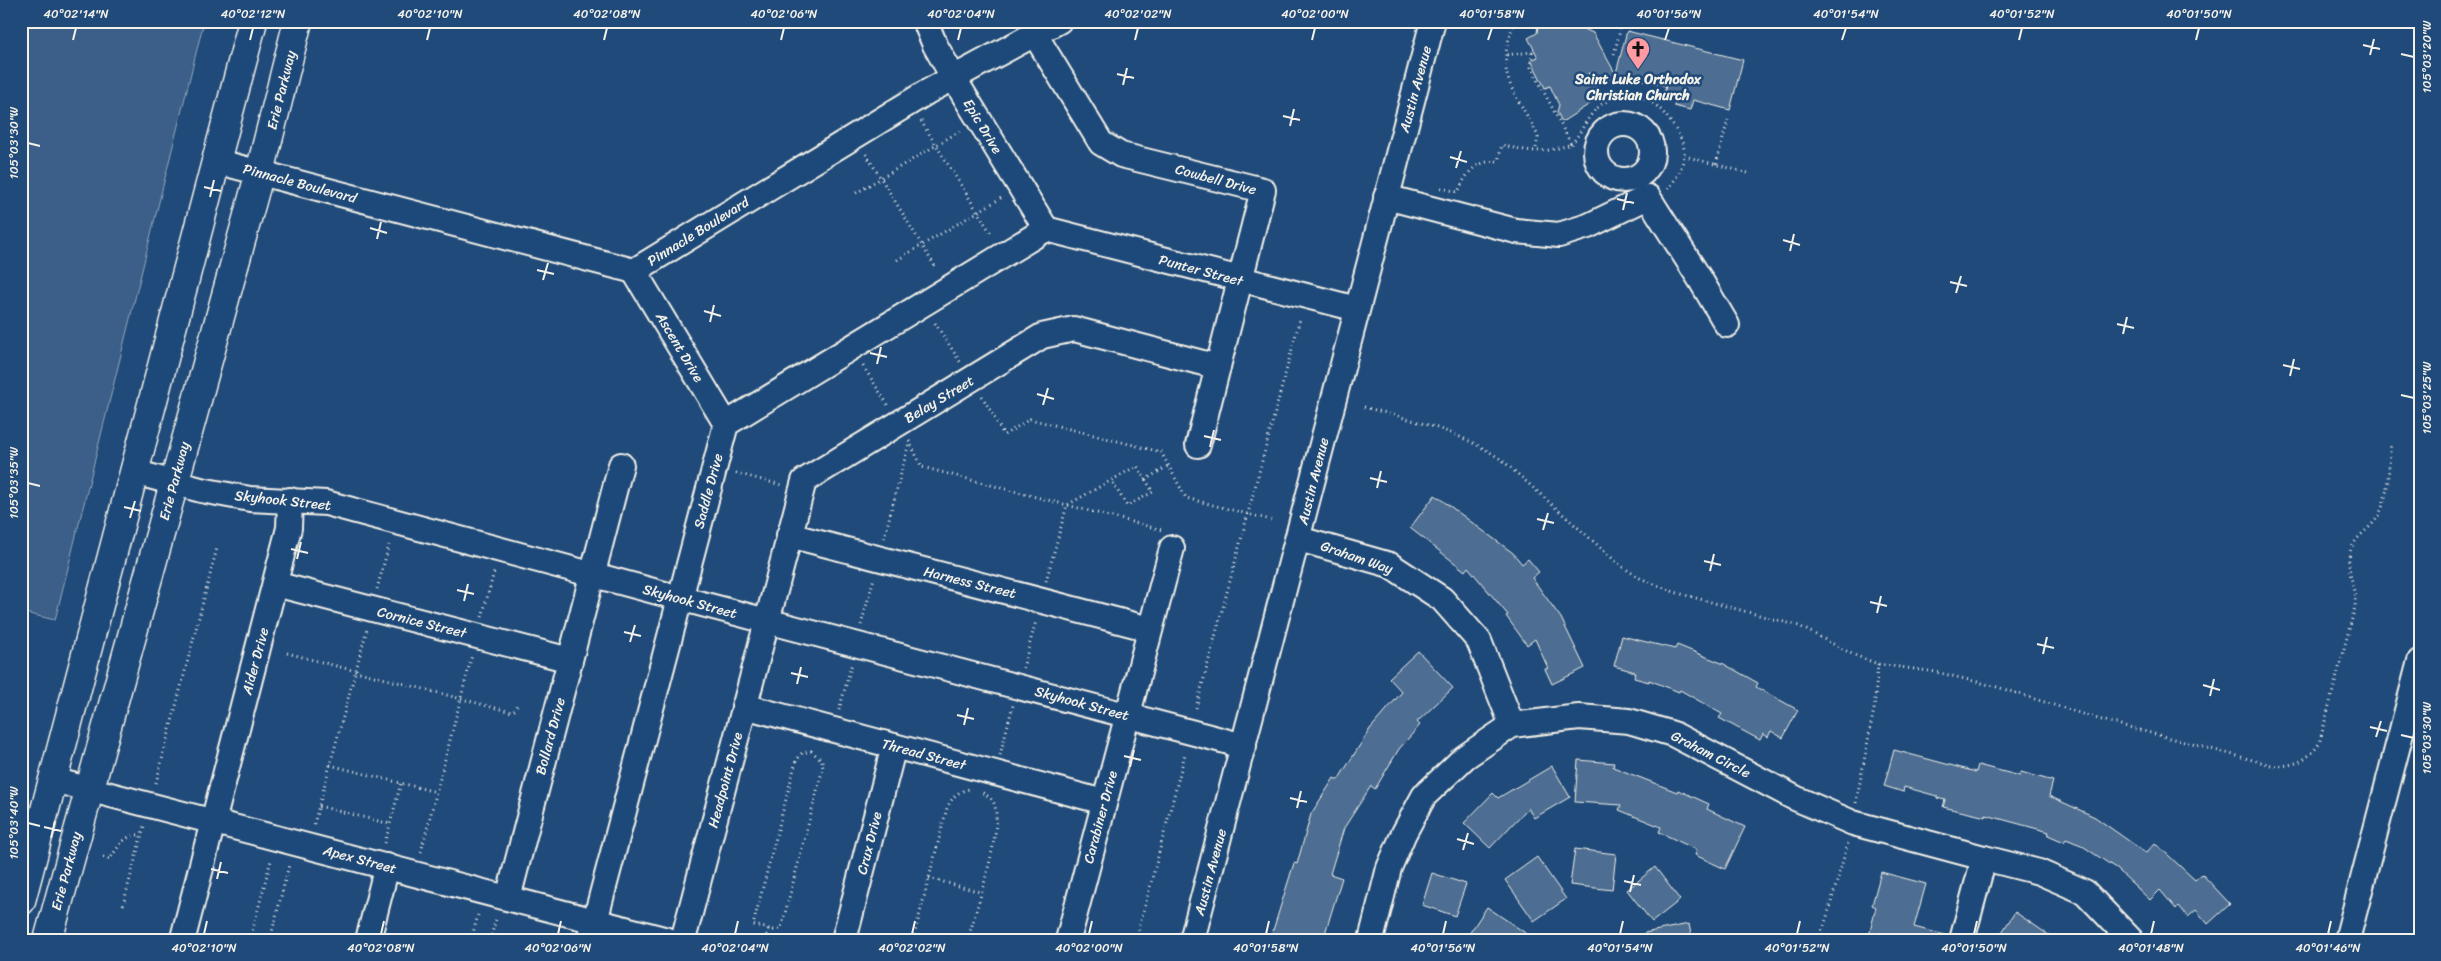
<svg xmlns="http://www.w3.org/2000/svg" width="2441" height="961" viewBox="0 0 2441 961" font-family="Sriracha,sans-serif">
<rect width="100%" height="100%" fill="#1f4a7a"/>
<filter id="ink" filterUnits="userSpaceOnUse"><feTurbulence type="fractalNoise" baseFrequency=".02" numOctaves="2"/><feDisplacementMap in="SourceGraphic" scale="10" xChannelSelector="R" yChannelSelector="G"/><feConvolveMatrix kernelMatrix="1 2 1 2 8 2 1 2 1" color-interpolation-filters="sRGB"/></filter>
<g filter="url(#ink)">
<polygon fill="#3a5f88" stroke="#97a8b8" points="21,21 204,21 55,620 21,612"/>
<g fill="#4d6e92" stroke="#f4f1e8">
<polygon points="1546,21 1571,21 1573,24 1593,33 1620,82 1588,73 1602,96 1562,122 1557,112 1559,105 1550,86 1545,88 1531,60 1538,57 1528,38 1537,33 1538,25"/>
<polygon points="1627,31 1743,60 1730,110 1693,100 1690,110 1674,106 1677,96 1664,93 1666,86 1616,73"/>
<polygon points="1435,495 1513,553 1522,564 1528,559 1539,572 1532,578 1561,618 1585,668 1552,684 1545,669 1548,668 1535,639 1527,645 1506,616 1508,615 1468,567 1465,571 1410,528"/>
<polygon points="1622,636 1675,649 1677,645 1724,664 1758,683 1756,687 1798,710 1783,738 1771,731 1768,737 1763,734 1760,740 1719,718 1722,714 1680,690 1679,692 1649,680 1649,682 1634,678 1635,672 1614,666"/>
<polygon points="1418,651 1453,688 1417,722 1420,725 1399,749 1375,789 1371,786 1344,828 1330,874 1342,878 1323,940 1270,940 1294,863 1297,864 1311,814 1334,778 1338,780 1370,729 1402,692 1389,678"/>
<polygon points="1894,750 1976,772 1978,765 2020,776 2021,772 2053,781 2049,796 2095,817 2146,853 2155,843 2195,880 2202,874 2230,904 2208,924 2196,910 2188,917 2178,906 2176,909 2160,890 2150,900 2117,869 2081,845 2066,839 2064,842 2048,835 2049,832 1986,815 1986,817 1943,807 1945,800 1937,798 1937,796 1904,787 1903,792 1884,786"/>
<polygon points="1578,760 1614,763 1613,767 1677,792 1678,790 1709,804 1707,809 1745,827 1725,869 1695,855 1697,850 1659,832 1661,827 1619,810 1621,805 1575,802"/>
<polygon points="1552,766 1570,797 1534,818 1528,808 1490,848 1464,823 1493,793 1498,798"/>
<polygon points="1575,849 1616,854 1612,890 1570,885"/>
<polygon points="1537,857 1566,899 1534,921 1505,880"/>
<polygon points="1655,867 1680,900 1652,922 1627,890"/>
<polygon points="1881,872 1926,884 1914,927 1945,935 1944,940 1868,940 1876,907 1872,905"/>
<polygon points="1432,873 1466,884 1455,916 1422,905"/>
<polygon points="1487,907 1521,930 1536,940 1465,940"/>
<polygon points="2015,912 2056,940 1997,940"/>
<polygon points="1689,924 1692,940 1645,940 1644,933"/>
</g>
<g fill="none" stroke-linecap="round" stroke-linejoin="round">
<g stroke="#f4f1e8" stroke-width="28">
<g id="minor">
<polyline points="925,21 935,45 953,77 1046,229"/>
<polyline points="1034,33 1101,143 1121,155 1263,190 1198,445"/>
<circle cx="1624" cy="152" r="28"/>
<polyline points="215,161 634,271 927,92 1059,21"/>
<polyline points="1386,197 1516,231 1559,235 1588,226 1648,197 1700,279 1727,325"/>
<polyline points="1046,229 1357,309"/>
<polyline points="634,271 726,424"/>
<polyline points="134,472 201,490 250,499 326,503 702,604 1244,746"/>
<polyline points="789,535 1150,629"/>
<polyline points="1299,539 1390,565 1442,599 1479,641 1512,725"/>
<polyline points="275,584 570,660"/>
<polyline points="744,706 1104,802"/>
<polyline points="53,780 668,940"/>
<polyline points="1984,858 2039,872 2085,892 2131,940"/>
<polyline points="508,898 621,465"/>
<polyline points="184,934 289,528 290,500"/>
<polyline points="368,940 387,866"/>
<polyline points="590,940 726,424 1046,229"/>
<polyline points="683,940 804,481 1042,336 1074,329 1218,367"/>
<polyline points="844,940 894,746"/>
<polyline points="1068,940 1172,548"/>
<polyline points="1192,940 1433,21"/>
<polyline points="1371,940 1389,868 1404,833 1424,796 1465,757 1512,725 1579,717 1629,721 1673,734 1795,798 1853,823 1984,858 1962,940"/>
<polyline points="2347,940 2420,661"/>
</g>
</g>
<g stroke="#f4f1e8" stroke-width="31">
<g id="major">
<polyline points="21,901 253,21"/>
<polyline points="48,940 260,172 298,21"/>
</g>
</g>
<g stroke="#f4f1e8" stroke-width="3" stroke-dasharray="1 4" stroke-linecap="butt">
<path d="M1515,21c-22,55 -2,66 22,113l1,4 -3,14"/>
<polyline points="1614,54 1620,31 1620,21"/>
<polyline points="921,121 992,235"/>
<path d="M1571,144c14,-15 16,-32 36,-43 30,-16 52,2 67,26 6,9 11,17 10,28 -1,13 -9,25 -16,35"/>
<polyline points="866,154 936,268"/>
<polyline points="1684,156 1748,173"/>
<polyline points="1716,164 1728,120"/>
<path d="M1441,188l17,4c9,-20 17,-31 40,-31l4,-16c27,7 42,9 69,-1l-40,-77 1,-15 -27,3"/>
<polyline points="856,193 960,131"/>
<polyline points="897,260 1001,198"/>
<polyline points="935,323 961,363"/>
<polyline points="863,366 888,405"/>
<polyline points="982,396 1004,435 1030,419 1161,452 1186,498 1271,520"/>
<path d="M1364,407c51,14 94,23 138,53l119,106 19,12 34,14 125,34 55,29 24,9 58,8 58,14 104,33 177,47c20,0 33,-6 44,-22l36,-137c2,-19 -12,-42 -3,-60 5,-12 18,-18 25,-29 13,-21 11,-52 14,-75"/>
<polyline points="909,441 922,467 1162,530"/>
<polyline points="736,473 781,485"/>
<polyline points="1145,480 1168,466"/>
<polyline points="884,538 909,443"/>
<polyline points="1046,581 1067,505 1137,466 1153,492 1127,506 1111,480"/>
<polyline points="377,589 389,545"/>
<polyline points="482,617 494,572"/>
<polyline points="861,625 874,578"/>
<polyline points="287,653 511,712 515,710 517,704"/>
<polyline points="1023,668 1036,621"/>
<polyline points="1196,708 1300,319"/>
<polyline points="839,710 852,663"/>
<polygon points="811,751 822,760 823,768 782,925 780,929 774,930 753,925 796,761 802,753"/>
<polyline points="1000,755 1013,705"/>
<polyline points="330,765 436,792"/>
<polyline points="156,783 217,548"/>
<polyline points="1856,803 1874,709 1878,664"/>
<polyline points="319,806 390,824"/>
<polyline points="314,824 367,629"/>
<polyline points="385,843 401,783"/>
<polyline points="421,852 472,655"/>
<path d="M103,857l7,2c9,-13 14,-25 32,-24"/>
<polyline points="929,878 980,892"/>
<polyline points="123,905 144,826"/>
<polyline points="250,940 271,860"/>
<polyline points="270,940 289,865"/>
<polyline points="471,940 478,915"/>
<polyline points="490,940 496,919"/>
<polyline points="766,940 768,929"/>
<path d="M913,940l34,-132c5,-11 12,-18 24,-19"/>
<path d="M968,940c8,-32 34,-105 27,-134 -2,-7 -8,-11 -14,-14"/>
<polyline points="1136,940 1185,754"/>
<polyline points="1819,940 1826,920 1848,843"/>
</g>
<use href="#minor" stroke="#1f4a7a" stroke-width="24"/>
<use href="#major" stroke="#1f4a7a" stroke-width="28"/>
</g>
</g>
<path fill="none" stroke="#f4f1e8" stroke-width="2" d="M73,40l3,-12M250,40l3,-12M427,40l3,-12M604,40l3,-12M781,40l3,-12M958,40l3,-12M1135,40l3,-12M1312,40l3,-12M1488,40l4,-12M1665,40l4,-12M1842,40l4,-12M2019,40l3,-12M2196,40l3,-12M2363,45l17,4M2401,54l13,3M2370,55l4,-16M1117,74l17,4M1123,85l4,-17M1283,116l17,4M1290,126l4,-17M28,143l12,3M1450,157l17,5M1456,168l5,-17M204,187l17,4M210,197l4,-17M1617,199l17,4M1623,210l4,-17M370,228l17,5M377,239l4,-17M1783,240l17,5M1790,251l4,-17M537,270l17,4M543,280l5,-17M1950,282l17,4M1956,293l5,-17M704,311l17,5M710,322l4,-17M2117,324l17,4M2123,334l4,-17M870,353l17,4M877,364l4,-17M2283,365l17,4M2290,376l4,-17M1037,394l17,5M2401,395l13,3M1043,405l5,-17M1204,436l17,4M1210,447l4,-17M1370,478l17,4M28,483l12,3M1377,488l4,-17M124,507l17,4M130,518l5,-17M1537,519l17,4M1543,530l5,-17M291,549l17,4M297,559l4,-17M1704,561l17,4M1710,571l4,-17M457,590l17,4M464,601l4,-17M1870,602l17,4M1877,613l4,-17M624,632l17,4M630,642l5,-17M2037,644l17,4M2043,654l4,-17M791,673l17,4M797,684l4,-17M2203,685l17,5M2210,696l4,-17M957,715l17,4M964,725l4,-17M2370,727l17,4M2401,735l13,3M2376,737l5,-16M1124,756l17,4M1130,767l4,-17M1290,798l17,4M1297,808l4,-17M28,823l12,3M44,827l17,4M51,838l4,-17M1457,839l17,5M1463,850l5,-17M211,869l17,4M217,879l4,-17M1624,881l17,4M1630,892l4,-17M204,934l3,-13M381,934l3,-13M558,934l3,-13M735,934l3,-13M912,934l3,-13M1089,934l3,-13M1266,934l3,-13M1443,934l3,-13M1620,934l3,-13M1797,934l3,-13M1974,934l3,-13M2151,934l3,-13M2328,934l3,-13"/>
<defs>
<g id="church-pin" transform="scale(1.25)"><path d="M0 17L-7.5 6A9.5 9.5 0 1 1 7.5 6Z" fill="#ff9aa2" stroke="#1f4a7a"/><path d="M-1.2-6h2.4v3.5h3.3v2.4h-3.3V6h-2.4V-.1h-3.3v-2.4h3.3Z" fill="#111"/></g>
</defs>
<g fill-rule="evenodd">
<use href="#church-pin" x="1638" y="49"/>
</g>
<g text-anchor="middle" stroke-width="5" stroke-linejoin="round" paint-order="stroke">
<g font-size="14" font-weight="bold" fill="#f4f1e8" stroke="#1f4a7a">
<text x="1638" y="84">Saint Luke Orthodox<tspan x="1638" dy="16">Christian Church</tspan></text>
</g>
<g font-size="14" fill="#f4f1e8" stroke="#1f4a7a">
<text transform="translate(1415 89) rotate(-75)" y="5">Austin Avenue</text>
<text transform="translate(281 90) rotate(-76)" y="5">Erie Parkway</text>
<text transform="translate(983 126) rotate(59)" y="5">Epic Drive</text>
<text transform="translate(1216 179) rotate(15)" y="5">Cowbell Drive</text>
<text transform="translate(300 183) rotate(15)" y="5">Pinnacle Boulevard</text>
<text transform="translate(698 231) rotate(-32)" y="5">Pinnacle Boulevard</text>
<text transform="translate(1201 270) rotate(15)" y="5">Punter Street</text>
<text transform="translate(680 347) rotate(59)" y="5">Ascent Drive</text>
<text transform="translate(939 399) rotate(-31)" y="5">Belay Street</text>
<text transform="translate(174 481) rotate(-75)" y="5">Erie Parkway</text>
<text transform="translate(1313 481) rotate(-76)" y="5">Austin Avenue</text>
<text transform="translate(708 491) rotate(-75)" y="5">Saddle Drive</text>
<text transform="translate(283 500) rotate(6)" y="5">Skyhook Street</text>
<text transform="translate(1357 557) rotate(19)" y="5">Graham Way</text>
<text transform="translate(970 582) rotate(14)" y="5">Harness Street</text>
<text transform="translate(690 601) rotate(15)" y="5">Skyhook Street</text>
<text transform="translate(422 622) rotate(14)" y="5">Cornice Street</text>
<text transform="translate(255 661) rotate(-75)" y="5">Aider Drive</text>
<text transform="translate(1082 703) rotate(15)" y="5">Skyhook Street</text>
<text transform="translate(550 736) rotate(-75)" y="5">Bollard Drive</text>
<text transform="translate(924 754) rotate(15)" y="5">Thread Street</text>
<text transform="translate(1711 754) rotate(27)" y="5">Graham Circle</text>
<text transform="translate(725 780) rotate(-75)" y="5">Headpoint Drive</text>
<text transform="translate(1100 817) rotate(-75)" y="5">Carabiner Drive</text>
<text transform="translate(869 843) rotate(-76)" y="5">Crux Drive</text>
<text transform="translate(360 859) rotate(15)" y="5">Apex Street</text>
<text transform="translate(66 871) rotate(-75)" y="5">Erie Parkway</text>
<text transform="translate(1210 872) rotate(-75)" y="5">Austin Avenue</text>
</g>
</g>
<rect width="2441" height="961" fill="none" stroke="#1f4a7a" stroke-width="55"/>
<rect x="28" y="28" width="2386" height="906" fill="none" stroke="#f4f1e8" stroke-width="2"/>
<g font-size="12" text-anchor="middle" fill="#f4f1e8">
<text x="76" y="18">40°02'14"N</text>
<text x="253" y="18">40°02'12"N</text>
<text x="430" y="18">40°02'10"N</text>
<text x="607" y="18">40°02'08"N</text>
<text x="784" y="18">40°02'06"N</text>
<text x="961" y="18">40°02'04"N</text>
<text x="1138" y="18">40°02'02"N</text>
<text x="1315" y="18">40°02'00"N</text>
<text x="1492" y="18">40°01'58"N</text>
<text x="1669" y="18">40°01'56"N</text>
<text x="1846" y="18">40°01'54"N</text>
<text x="2022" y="18">40°01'52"N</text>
<text x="2199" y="18">40°01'50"N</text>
<text transform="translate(2427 57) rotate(-90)" y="4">105°03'20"W</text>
<text transform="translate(14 143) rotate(-90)" y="4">105°03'30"W</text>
<text transform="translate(2427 398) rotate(-90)" y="4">105°03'25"W</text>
<text transform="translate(14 483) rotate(-90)" y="4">105°03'35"W</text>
<text transform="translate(2427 738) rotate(-90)" y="4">105°03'30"W</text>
<text transform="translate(14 823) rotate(-90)" y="4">105°03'40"W</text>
<text x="204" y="952">40°02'10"N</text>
<text x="381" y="952">40°02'08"N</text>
<text x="558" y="952">40°02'06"N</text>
<text x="735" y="952">40°02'04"N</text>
<text x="912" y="952">40°02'02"N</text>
<text x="1089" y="952">40°02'00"N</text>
<text x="1266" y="952">40°01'58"N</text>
<text x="1443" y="952">40°01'56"N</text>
<text x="1620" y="952">40°01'54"N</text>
<text x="1797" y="952">40°01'52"N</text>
<text x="1974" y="952">40°01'50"N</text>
<text x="2151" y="952">40°01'48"N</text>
<text x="2328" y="952">40°01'46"N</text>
</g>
</svg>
